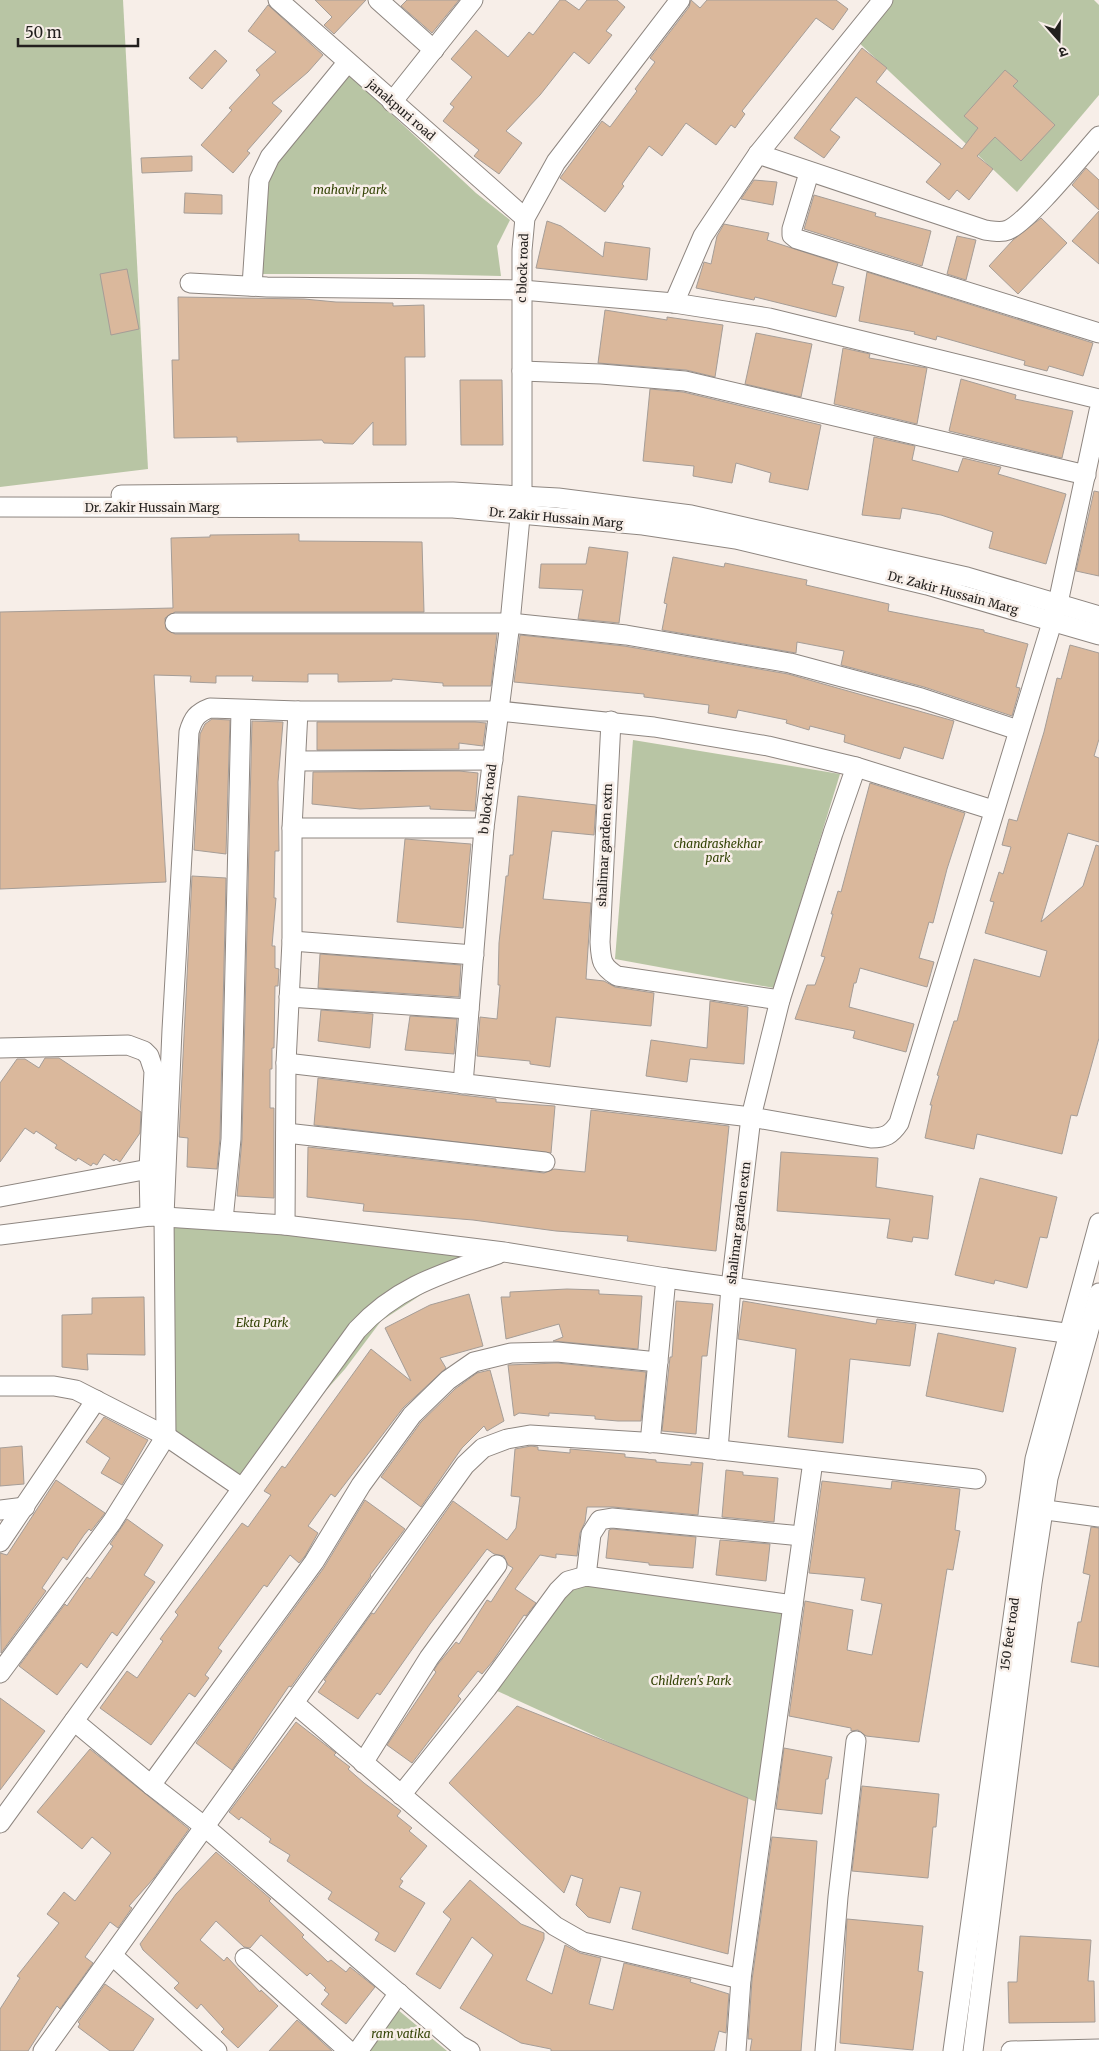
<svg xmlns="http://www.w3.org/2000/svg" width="1099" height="2051" viewBox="0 0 1099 2051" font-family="Merriweather,'Noto Sans Devanagari',serif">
<rect width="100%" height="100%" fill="#f7eee8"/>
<g fill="#b8c5a4">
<polygon points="0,0 123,0 148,469 0,487"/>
<polygon points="878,0 1094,0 1099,5 1099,95 1017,192 855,39"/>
<polygon points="342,68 476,193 510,220 497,246 501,276 417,274 258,274 259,165"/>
<polygon points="633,740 840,774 774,988 615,959"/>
<polygon points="168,1219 479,1257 381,1321 345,1369 234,1494 171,1444"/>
<polygon points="579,1579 793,1605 764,1805 624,1749 495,1690"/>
<polygon points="397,2009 447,2051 368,2051"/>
</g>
<g fill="#dab89c" stroke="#a59d97">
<polygon points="315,0 366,0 334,34 324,25 332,17"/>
<polygon points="407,0 459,0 432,33 401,6"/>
<polygon points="560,0 565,0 579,10 587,0 617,0 625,7 606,31 612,35 589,64 574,52 540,95 506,131 522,143 499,174 474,156 479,150 443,121 454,107 450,104 472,77 451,59 476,30 508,57 529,32 533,35"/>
<polygon points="691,0 700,8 707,0 836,0 848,9 833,30 816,18 742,111 745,114 735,128 731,125 716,145 686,123 662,156 649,146 622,184 624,186 605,212 560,178 602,121 610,127 637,91 635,89 655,62 650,58 689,7"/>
<polygon points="268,5 323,55 308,72 272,103 282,111 247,151 250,153 233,173 201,145 232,110 229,108 260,75 256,70 276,52 248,31"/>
<polygon points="862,48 887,68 876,82 962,149 978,128 964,116 1005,70 1018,81 1013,86 1055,125 1021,161 995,137 977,156 993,169 969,200 957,190 949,200 926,182 941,164 856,97 830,130 840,137 824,158 794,138"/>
<polygon points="215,50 227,61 202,89 189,78"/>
<polygon points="192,156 192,171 142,173 141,158"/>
<polygon points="1086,168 1099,180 1099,210 1072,185"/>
<polygon points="754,180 777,182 773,205 741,199"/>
<polygon points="185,193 222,195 222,214 184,213"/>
<polygon points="814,195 876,213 875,216 931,231 922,266 804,229"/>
<polygon points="1099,211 1099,264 1072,241"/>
<polygon points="1041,218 1067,243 1018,294 989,266 1013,240"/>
<polygon points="547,221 561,226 603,257 605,242 650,248 647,280 536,268"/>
<polygon points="724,224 769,233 767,240 838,263 832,284 844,287 836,317 755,297 754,300 696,288 704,262 711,264 717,236"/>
<polygon points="957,236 976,240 966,280 947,274"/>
<polygon points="127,269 139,329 111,335 100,274"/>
<polygon points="867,272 1093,343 1083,376 1049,366 1047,371 1024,365 1025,361 937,336 936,340 914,334 915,332 859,321"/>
<polygon points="178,297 304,299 336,302 393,303 393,306 424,305 425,357 405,357 406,445 373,445 373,422 353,444 324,443 322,440 237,442 237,437 174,438 172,360 179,360"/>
<polygon points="605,310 667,320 667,317 723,325 715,377 686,370 598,363"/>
<polygon points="756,333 812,344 801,397 745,384"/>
<polygon points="843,348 870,354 869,358 927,368 917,424 834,404"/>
<polygon points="961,379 1016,395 1015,399 1073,411 1062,458 949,431"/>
<polygon points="460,380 502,380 503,445 461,445"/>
<polygon points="650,389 683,392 821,425 808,490 769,482 771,473 736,463 732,483 693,476 694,466 643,461"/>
<polygon points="874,437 915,446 912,460 958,472 963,458 1001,467 998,474 1066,494 1046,564 989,548 993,532 941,515 902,508 900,519 862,515"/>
<polygon points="1094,491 1099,492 1099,576 1076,571"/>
<polygon points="299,534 299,541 422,542 424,612 175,612 165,618 166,629 175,634 497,634 491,686 443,686 443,683 392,679 392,681 338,682 338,674 308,674 308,682 252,681 253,676 216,676 216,683 190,682 191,676 154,675 166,882 0,889 0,612 173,608 171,538 210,537 210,535"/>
<polygon points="589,547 628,552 619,623 578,619 583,590 539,588 541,564 586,564"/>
<polygon points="673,557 724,567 725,563 807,580 806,585 889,604 888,611 984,630 984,632 1028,644 1016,687 1020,688 1012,716 924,687 841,665 844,651 797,642 796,653 662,630 667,604 664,603"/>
<polygon points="520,635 624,646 788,674 954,721 943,759 904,747 900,759 844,742 845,735 810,726 809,730 786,723 787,720 738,710 736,718 708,713 709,705 644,697 644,694 514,682"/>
<polygon points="1070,645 1099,653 1099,739 1094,756 1099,758 1099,842 1068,833 1041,922 1083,886 1096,845 1099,846 1099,1038 1088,1078 1077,1116 1071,1115 1062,1154 977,1134 974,1149 925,1138 932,1105 930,1105 939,1076 937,1075 954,1021 957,1021 974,959 1040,977 1047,951 985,933 994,902 990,901 999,872 1003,874 1011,847 1002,845 1009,819 1017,821 1044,732 1057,678 1061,679"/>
<polygon points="212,719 230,720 226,854 194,850 200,734 205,724"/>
<polygon points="252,721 283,722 278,782 279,851 275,851 274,898 276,898 272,946 275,946 275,968 279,969 278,986 275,986 274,1048 272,1048 272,1069 270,1069 270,1108 274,1108 274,1198 237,1196 242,1139"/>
<polygon points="317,722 475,722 486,723 483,746 459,743 459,749 317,750"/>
<polygon points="459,771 478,773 475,811 430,809 430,806 360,809 312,804 313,772"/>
<polygon points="870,783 965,813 947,869 933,923 929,922 919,958 934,962 927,987 860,968 856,983 854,983 849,1007 914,1024 906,1052 853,1038 855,1031 795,1019 807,985 815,985 825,957 821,956 833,914 831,914 838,891 841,892"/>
<polygon points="518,796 596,805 594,835 552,831 543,899 591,903 586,979 604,981 615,987 654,993 651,1026 556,1017 550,1067 530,1064 530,1061 477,1056 480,1017 497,1019 500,985 498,985 499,943 506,876 508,876 510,855 513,855"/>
<polygon points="405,839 471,844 463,928 397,922"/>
<polygon points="192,876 226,878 220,1138 217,1169 187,1167 188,1138 179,1137"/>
<polygon points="320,954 461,965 459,997 318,988"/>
<polygon points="710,1001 748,1007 744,1064 690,1059 687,1082 646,1076 651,1040 707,1048"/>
<polygon points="321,1010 373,1014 370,1048 318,1041"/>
<polygon points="410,1016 457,1019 454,1054 405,1050"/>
<polygon points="45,1058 59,1058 141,1112 140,1133 120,1162 116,1159 114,1161 104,1154 97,1165 93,1163 91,1166 78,1158 76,1161 55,1148 57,1145 36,1131 34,1134 25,1128 0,1162 0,1083 17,1059 25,1059 39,1068"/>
<polygon points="318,1078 496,1099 496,1102 555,1106 551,1153 314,1125"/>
<polygon points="591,1110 729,1126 716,1251 627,1241 628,1236 556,1231 473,1220 363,1211 364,1204 307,1197 308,1147 544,1173 554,1169 585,1172"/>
<polygon points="781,1152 878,1158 876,1187 933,1196 928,1239 913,1237 912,1242 887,1238 890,1219 777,1211"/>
<polygon points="980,1178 1057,1197 1047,1238 1040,1237 1027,1288 995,1280 994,1284 955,1275"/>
<polygon points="567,1289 599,1290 599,1294 642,1296 638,1349 553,1341 563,1337 559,1324 506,1339 501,1297 510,1297 510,1292"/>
<polygon points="469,1294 483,1346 440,1358 446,1368 403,1408 335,1497 331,1494 308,1526 318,1533 305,1556 299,1563 290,1555 267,1587 264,1585 218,1648 222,1651 205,1675 209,1678 195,1697 189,1693 151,1745 100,1708 127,1671 137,1678 163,1641 160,1639 178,1615 175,1612 242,1523 248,1527 271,1495 264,1491 282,1466 285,1468 371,1349 411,1381 385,1328 430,1305"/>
<polygon points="144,1297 145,1355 87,1354 88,1370 62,1367 62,1315 92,1314 92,1298"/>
<polygon points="676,1301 713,1304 707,1356 702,1356 696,1434 662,1431 670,1357 672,1357"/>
<polygon points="743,1301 876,1324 877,1319 916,1324 910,1366 850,1359 843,1443 788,1437 796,1349 738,1339"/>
<polygon points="938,1333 1016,1348 1003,1412 926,1396"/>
<polygon points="557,1363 646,1372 641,1421 618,1421 595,1419 595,1416 549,1413 549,1416 519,1413 514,1416 508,1365"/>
<polygon points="490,1370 504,1421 487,1431 484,1426 462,1448 421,1507 381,1477 421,1422 455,1389 477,1373"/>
<polygon points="104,1417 148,1440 122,1485 101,1473 110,1458 86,1442"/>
<polygon points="22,1446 24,1484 0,1486 0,1448"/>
<polygon points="531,1446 538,1447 538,1450 570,1453 570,1449 625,1454 625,1457 656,1460 656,1462 691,1465 691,1462 703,1463 698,1515 613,1507 587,1507 585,1522 580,1533 577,1556 556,1554 556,1558 540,1555 515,1589 536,1603 526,1616 524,1615 493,1661 482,1674 478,1671 458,1696 461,1699 412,1763 387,1745 436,1672 434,1670 438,1664 456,1642 459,1644 487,1600 491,1602 513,1568 508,1565 504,1556 494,1554 487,1549 430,1624 380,1695 377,1693 358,1719 318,1692 326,1681 324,1680 372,1613 374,1614 453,1501 507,1540 516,1528 520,1497 511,1496 515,1449"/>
<polygon points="726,1470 743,1472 743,1475 778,1478 774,1522 722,1517"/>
<polygon points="56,1480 105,1513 91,1531 89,1529 84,1535 67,1560 63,1557 42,1588 46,1591 1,1653 0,1553 7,1555"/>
<polygon points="822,1481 891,1489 892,1481 960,1489 955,1530 960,1531 953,1570 947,1569 919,1742 866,1736 858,1730 851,1731 851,1728 789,1716 805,1601 853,1610 847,1650 872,1655 882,1604 861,1600 865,1578 809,1573"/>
<polygon points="365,1500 405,1529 370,1575 371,1576 306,1666 291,1687 289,1686 232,1770 196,1743 323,1569"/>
<polygon points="127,1519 163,1545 144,1575 155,1582 117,1636 112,1632 87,1668 81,1663 57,1695 19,1666 65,1604 67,1606 87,1577 90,1579 113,1546 110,1544"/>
<polygon points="1091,1527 1099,1528 1099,1667 1071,1662 1078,1622 1081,1622 1090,1575 1083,1573"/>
<polygon points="612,1529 696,1537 693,1568 649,1565 649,1563 606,1558 609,1530"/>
<polygon points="720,1540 770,1544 766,1581 716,1575"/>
<polygon points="0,1698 45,1731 0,1790"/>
<polygon points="517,1706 748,1798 728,1954 632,1929 641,1892 620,1887 610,1923 588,1917 576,1905 583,1879 571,1875 564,1893 449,1783"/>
<polygon points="296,1722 336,1753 334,1755 350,1767 348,1769 364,1783 401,1811 397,1816 412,1828 409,1831 427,1846 400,1879 403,1881 399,1887 425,1903 395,1952 375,1940 379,1933 328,1899 332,1892 287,1861 290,1855 269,1842 271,1839 241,1817 239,1820 229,1812"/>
<polygon points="784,1748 832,1757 828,1779 826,1779 822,1814 776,1809"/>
<polygon points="90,1749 189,1829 154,1878 129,1906 132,1908 118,1928 110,1922 85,1957 93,1963 60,2009 57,2006 28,2051 0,2051 0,2009 20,1978 17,1976 59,1923 47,1914 64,1892 75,1901 111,1853 92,1837 82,1849 37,1812"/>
<polygon points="862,1786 939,1794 936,1827 933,1827 928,1878 852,1871"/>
<polygon points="772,1837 817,1841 801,2051 750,2051 752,2039 748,2039 752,1980"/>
<polygon points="216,1852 271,1899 269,1901 304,1935 302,1937 328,1962 331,1960 346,1972 350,1967 375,1987 346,2024 321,2004 329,1994 324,1990 326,1988 310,1973 307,1976 261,1935 250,1948 244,1947 216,1921 200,1940 224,1961 227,1957 260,1992 261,1990 278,2006 238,2048 221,2032 224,2029 201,2004 197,2009 174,1988 179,1983 143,1950 140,1944 176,1894"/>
<polygon points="470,1880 521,1924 544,1933 544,1939 526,1980 552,1994 565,1945 580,1953 601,1958 589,2004 613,2010 624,1963 691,1979 690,1982 729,1994 726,2033 719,2031 714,2051 551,2051 551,2049 521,2043 489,2025 460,2008 493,1955 472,1937 440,1989 416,1974 451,1919 443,1912"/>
<polygon points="847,1919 923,1926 918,1971 923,1972 913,2050 840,2043"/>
<polygon points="1020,1936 1091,1940 1088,1981 1094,1981 1095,2022 1009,2023 1008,1982 1017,1982"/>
<polygon points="105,1984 154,2019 133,2051 110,2051 78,2027 80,2024 78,2022"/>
<polygon points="297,2020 308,2029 332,2051 269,2051"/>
</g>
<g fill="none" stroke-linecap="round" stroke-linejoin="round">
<g stroke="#8e8680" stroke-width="21">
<g id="minor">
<polyline points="278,0 525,218"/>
<polyline points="378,0 434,50"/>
<polyline points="392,102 473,0"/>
<path d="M758,154l227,76c8,1 16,3 23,0 20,-8 74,-75 91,-94"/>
<polyline points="809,173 792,229 792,235 797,239 1099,333"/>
<polyline points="190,283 267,287 522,290 674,303 769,318 1099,399"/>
<polyline points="252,286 259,180 270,157 347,63"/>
<polyline points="674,303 703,236 723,206 758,154 883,0"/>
<polyline points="522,371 601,374 685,381 1086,475"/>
<polyline points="121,495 453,492 558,498 691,515 967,577 1099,616"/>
<polyline points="0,507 453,508 643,525 736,539 927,585 1099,635"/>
<polyline points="175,623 510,623 626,635 790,663 921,698 1018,730"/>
<path d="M611,721l-11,221c1,18 1,24 17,34l163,24"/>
<polyline points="296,761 493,760"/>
<polyline points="292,828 484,828"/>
<polyline points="292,941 474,955"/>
<polyline points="289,997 469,1009"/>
<polyline points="0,1048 128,1045 144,1051 149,1056 154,1071 149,1169 150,1216"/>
<path d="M286,1063l465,54 120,21c14,0 20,-3 28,-15l159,-520 41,-192"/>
<polyline points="463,1084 484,828 510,623 522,496 522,250 525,218 556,162 680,0"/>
<polyline points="286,1133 545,1162"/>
<polyline points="0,1197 149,1169"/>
<polyline points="223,1220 231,1139 241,710"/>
<polyline points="285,1225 286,1063 292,941 292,828 298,711"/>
<polyline points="0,1235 150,1216 285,1225 504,1252 666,1278 1087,1336"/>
<polyline points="0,1386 54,1386 76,1390 166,1436 242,1488"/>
<polyline points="650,1443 666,1278"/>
<polyline points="718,1450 731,1287 751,1117 780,1000 833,833 856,767"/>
<polyline points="1031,1508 1099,1517"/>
<polyline points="0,1510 25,1507"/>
<polyline points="0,1542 96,1400"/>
<polyline points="586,1576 591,1534 600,1520 612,1518 802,1536"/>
<path d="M0,1673l112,-151 54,-86 -2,-220 8,-186 17,-298c4,-14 8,-19 21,-24l88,3h201l155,16 114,19 88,21 137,43"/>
<polyline points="294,1703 555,1926 583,1942 741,1979"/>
<polyline points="74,1721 151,1785 205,1827 459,2045 470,2051"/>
<polyline points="363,1763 429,1658 497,1565"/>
<polyline points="151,1785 314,1562 361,1485 412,1415 448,1380 474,1362 511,1353 557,1352 658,1362"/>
<polyline points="401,1795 487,1688 558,1591 568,1581 586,1576 793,1605"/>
<path d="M0,1823l357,-493c40,-44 87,-57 141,-76"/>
<polyline points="113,1956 217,2051"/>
<polyline points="245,1958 349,2051"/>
<polyline points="43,2051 465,1465 483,1448 507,1439 530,1435 658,1443 976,1479"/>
<polyline points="358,2051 399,1993"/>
<polyline points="736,2051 741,1979 813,1461"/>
<polyline points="825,2051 838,1897 856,1741"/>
<polyline points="953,2051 1035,1459 1099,1223"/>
<polyline points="973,2051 1032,1583 1048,1478 1099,1293"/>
<polyline points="1011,2051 1099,2049"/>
</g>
</g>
<use href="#minor" stroke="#fff" stroke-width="19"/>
</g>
<g text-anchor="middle" stroke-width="5" stroke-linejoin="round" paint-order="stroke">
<g font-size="12" fill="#23201e" stroke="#f7eee8">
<text transform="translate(401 110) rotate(41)" y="4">janakpuri road</text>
<text transform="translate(523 268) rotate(-88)" y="4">c block road</text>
<text x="152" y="512">Dr. Zakir Hussain Marg</text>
<text transform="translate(556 518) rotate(5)" y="4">Dr. Zakir Hussain Marg</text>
<text transform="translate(953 593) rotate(15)" y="4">Dr. Zakir Hussain Marg</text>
<text transform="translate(488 799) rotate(-83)" y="4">b block road</text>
<text transform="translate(605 845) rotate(-87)" y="4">shalimar garden extn</text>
<text transform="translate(739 1223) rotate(-83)" y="4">shalimar garden extn</text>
<text transform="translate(1010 1634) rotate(-82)" y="4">150 feet road</text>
</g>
<g font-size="12" font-style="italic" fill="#334305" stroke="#f7eee8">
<text x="350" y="194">mahavir park</text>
<text x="718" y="848">chandrashekhar<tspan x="718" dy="14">park</tspan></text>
<text x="262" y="1327">Ekta Park</text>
<text x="691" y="1685">Children's Park</text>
<text x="401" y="2038">ram vatika</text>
</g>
</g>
<g transform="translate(1059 40) rotate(160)" stroke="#f7eee8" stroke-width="4" paint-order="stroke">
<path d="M0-4L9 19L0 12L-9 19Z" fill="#23201e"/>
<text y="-8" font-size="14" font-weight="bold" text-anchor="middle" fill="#23201e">उ</text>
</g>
<path d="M18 38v8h120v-8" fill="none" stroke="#23201e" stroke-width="2.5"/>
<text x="25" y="38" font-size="15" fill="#23201e" stroke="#f7eee8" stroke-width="4" paint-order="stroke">50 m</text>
</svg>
